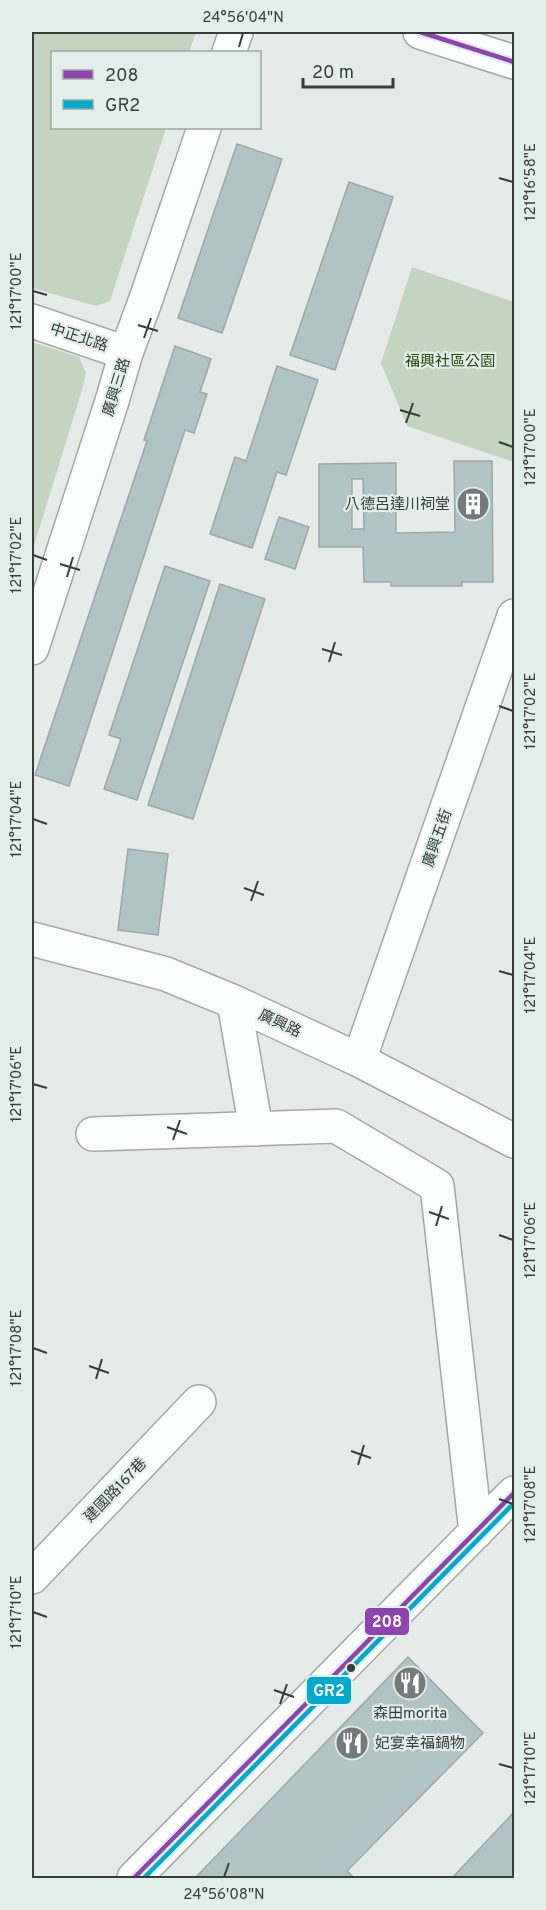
<svg xmlns="http://www.w3.org/2000/svg" width="546" height="1910" viewBox="0 0 546 1910" font-family="Overpass,'Noto Sans TC',sans-serif">
<rect width="100%" height="100%" fill="#e4ebe9"/>
<g fill="#c3d5be">
<polygon points="32,32 196,32 189,52 52,52 52,128 166,128 110,301 96,306 32,288"/>
<polygon points="412,267 514,302 514,462 407,426 381,363"/>
<polygon points="32,342 79,357 86,373 82,390 32,552"/>
</g>
<g fill="#aec4c5" stroke="#a1a7a6" stroke-width="1.5" fill-rule="evenodd">
<polygon points="237,144 282,159 222,333 178,318"/>
<polygon points="349,182 393,197 335,370 290,355"/>
<polygon points="175,346 211,359 200,392 207,394 194,433 185,430 69,786 35,775 147,441 144,440"/>
<polygon points="277,366 318,380 286,475 277,472 252,548 210,534 235,457 246,461"/>
<path d="M454,461h38l1,121h-31v4h-71v-4h-27l-1,-35h-44v-83l77,-1v70l59,-1zM352,479h11l1,50h-12z"/>
<polygon points="279,517 309,527 295,569 265,559"/>
<polygon points="165,566 210,581 137,800 104,789 121,739 109,735"/>
<polygon points="220,584 265,599 193,819 148,805"/>
<polygon points="128,849 168,854 158,935 118,930"/>
<polygon points="408,1657 483,1733 347,1871 354,1878 195,1878"/>
<polygon points="514,1812 514,1878 452,1878"/>
</g>
<g fill="none" stroke-linecap="round" stroke-linejoin="round">
<g stroke="#a3a8a6" stroke-width="36">
<g id="minor">
<polyline points="420,32 514,62"/>
<polyline points="229,52 236,32"/>
<polyline points="32,321 126,353"/>
<polyline points="32,648 112,401 126,353 146,299 204,128"/>
<polyline points="32,939 166,974 234,1002 359,1060 514,1141"/>
<polyline points="234,1002 256,1129"/>
<polyline points="359,1060 514,616"/>
<polyline points="93,1134 336,1126 437,1186 476,1532"/>
<polyline points="32,1577 199,1402"/>
<polyline points="134,1878 514,1493"/>
</g>
</g>
<use href="#minor" stroke="#fbfcfc" stroke-width="33"/>
<g stroke="#e1eeea" stroke-width="9">
<g id="bus-1">
<polyline points="420,32 514,62"/>
<polyline points="134,1878 514,1493"/>
</g>
</g>
<g stroke="#e1eeea" stroke-width="9">
<polyline id="bus-2" points="144,1878 514,1503"/>
</g>
<use href="#bus-1" stroke="#8e44ad" stroke-width="4.5"/>
<use href="#bus-2" stroke="#00a9ce" stroke-width="4.5"/>
</g>
<path fill="none" stroke="#383d3c" stroke-width="2" d="M239,47l4,-14M499,178l14,4M33,291l14,4M138,325l20,6M144,338l7,-20M400,410l20,6M406,423l7,-20M499,442l14,5M33,555l14,5M60,564l20,6M67,577l6,-20M322,649l20,6M329,662l6,-20M499,706l14,5M33,819l14,5M244,888l20,7M251,901l7,-20M499,971l14,4M33,1084l14,4M167,1127l20,7M173,1140l7,-20M429,1212l20,7M436,1226l6,-20M499,1235l14,5M33,1348l14,5M89,1366l20,7M96,1379l6,-20M351,1451l20,7M358,1465l6,-20M499,1499l14,5M33,1612l14,5M274,1690l20,7M280,1704l7,-20M499,1764l14,4M224,1877l5,-14"/>
<defs>
<g id="building-disc" transform="scale(1.725)"><circle r="9.5" fill="#747a79" stroke="#e1eeea"/><path d="M-4-6H4V6H1V3H-1V6H-4ZM-2.5-4.3h1.7v1.8h-1.7ZM.8-4.3h1.7v1.8H.8ZM-2.5-1h1.7V.8h-1.7ZM.8-1h1.7V.8H.8Z" fill="#fff"/></g>
<g id="restaurant-disc" transform="scale(1.725)"><circle r="9.5" fill="#747a79" stroke="#e1eeea"/><path d="M-5-6h1v4h1v-4h1v4h1v-4h1v5L-1.5 .5V6h-2V.5L-5-1ZM5-6V6H3V1.5H1.5Q1.5-4 5-6Z" fill="#fff"/></g>
</defs>
<g fill-rule="evenodd">
<use href="#building-disc" x="473" y="504"/>
<use href="#restaurant-disc" x="410" y="1683"/>
<use href="#restaurant-disc" x="352" y="1743"/>
</g>
<circle fill="#383d3c" stroke="#e1eeea" stroke-width="2" cx="351" cy="1668" r="5"/>
<g text-anchor="middle" stroke-width="4.5" stroke-linejoin="round" paint-order="stroke">
<g font-size="15" fill="#383d3c" stroke="#e1eeea">
<text transform="translate(79 337) rotate(18)" y="5">中正北路</text>
<text transform="translate(116 387) rotate(-73)" y="5">廣興三路</text>
<text transform="translate(437 838) rotate(-71)" y="5">廣興五街</text>
<text transform="translate(280 1023) rotate(25)" y="5">廣興路</text>
<text transform="translate(115 1490) rotate(-46)" y="5">建國路167巷</text>
</g>
<g font-size="15" fill="#254905" stroke="#e1eeea">
<text x="450" y="366">福興社區公園</text>
</g>
<g font-size="15" fill="#383d3c" stroke="#e1eeea" text-anchor="end">
<text x="450" y="509">八德呂達川祠堂</text>
<text x="410" y="1718" text-anchor="middle">森田morita</text>
<text x="375" y="1748" text-anchor="start">妃宴幸福鍋物</text>
</g>
</g>
<g stroke="#e1eeea" stroke-width="2">
<rect x="364" y="1607" width="46" height="29" rx="6" fill="#8e44ad"/>
<rect x="306" y="1676" width="46" height="29" rx="6" fill="#00a9ce"/>
</g>
<g font-size="16" text-anchor="middle" font-weight="bold" fill="#fff">
<text x="387" y="1627">208</text>
<text x="329" y="1696">GR2</text>
</g>
<rect width="546" height="1910" fill="none" stroke="#e1eeea" stroke-width="66"/>
<rect x="51" y="51" width="210" height="78" fill="#e1eeea" stroke="#9da7a4" stroke-width="1.5"/>
<rect x="63" y="70" width="30" height="9" fill="#8e44ad" stroke="#9da7a4" stroke-width="1.5"/>
<text x="105" y="81" font-size="18" fill="#383d3c">208</text>
<rect x="63" y="100" width="30" height="9" fill="#00a9ce" stroke="#9da7a4" stroke-width="1.5"/>
<text x="105" y="111" font-size="18" fill="#383d3c">GR2</text>
<path d="M303 78v9h90v-9" fill="none" stroke="#383d3c" stroke-width="3"/>
<text x="312" y="78" font-size="18" fill="#383d3c" stroke="#e1eeea" stroke-width="4.5" paint-order="stroke">20 m</text>
<rect x="33" y="33" width="480" height="1844" fill="none" stroke="#383d3c" stroke-width="2"/>
<g font-size="15" text-anchor="middle" fill="#383d3c">
<text x="243" y="22">24°56'04"N</text>
<text transform="translate(530 182) rotate(-90)" y="5">121°16'58"E</text>
<text transform="translate(16 291) rotate(-90)" y="5">121°17'00"E</text>
<text transform="translate(530 447) rotate(-90)" y="5">121°17'00"E</text>
<text transform="translate(16 555) rotate(-90)" y="5">121°17'02"E</text>
<text transform="translate(530 711) rotate(-90)" y="5">121°17'02"E</text>
<text transform="translate(16 819) rotate(-90)" y="5">121°17'04"E</text>
<text transform="translate(530 975) rotate(-90)" y="5">121°17'04"E</text>
<text transform="translate(16 1084) rotate(-90)" y="5">121°17'06"E</text>
<text transform="translate(530 1240) rotate(-90)" y="5">121°17'06"E</text>
<text transform="translate(16 1348) rotate(-90)" y="5">121°17'08"E</text>
<text transform="translate(530 1504) rotate(-90)" y="5">121°17'08"E</text>
<text transform="translate(16 1612) rotate(-90)" y="5">121°17'10"E</text>
<text transform="translate(530 1768) rotate(-90)" y="5">121°17'10"E</text>
<text x="224" y="1899">24°56'08"N</text>
</g>
</svg>
